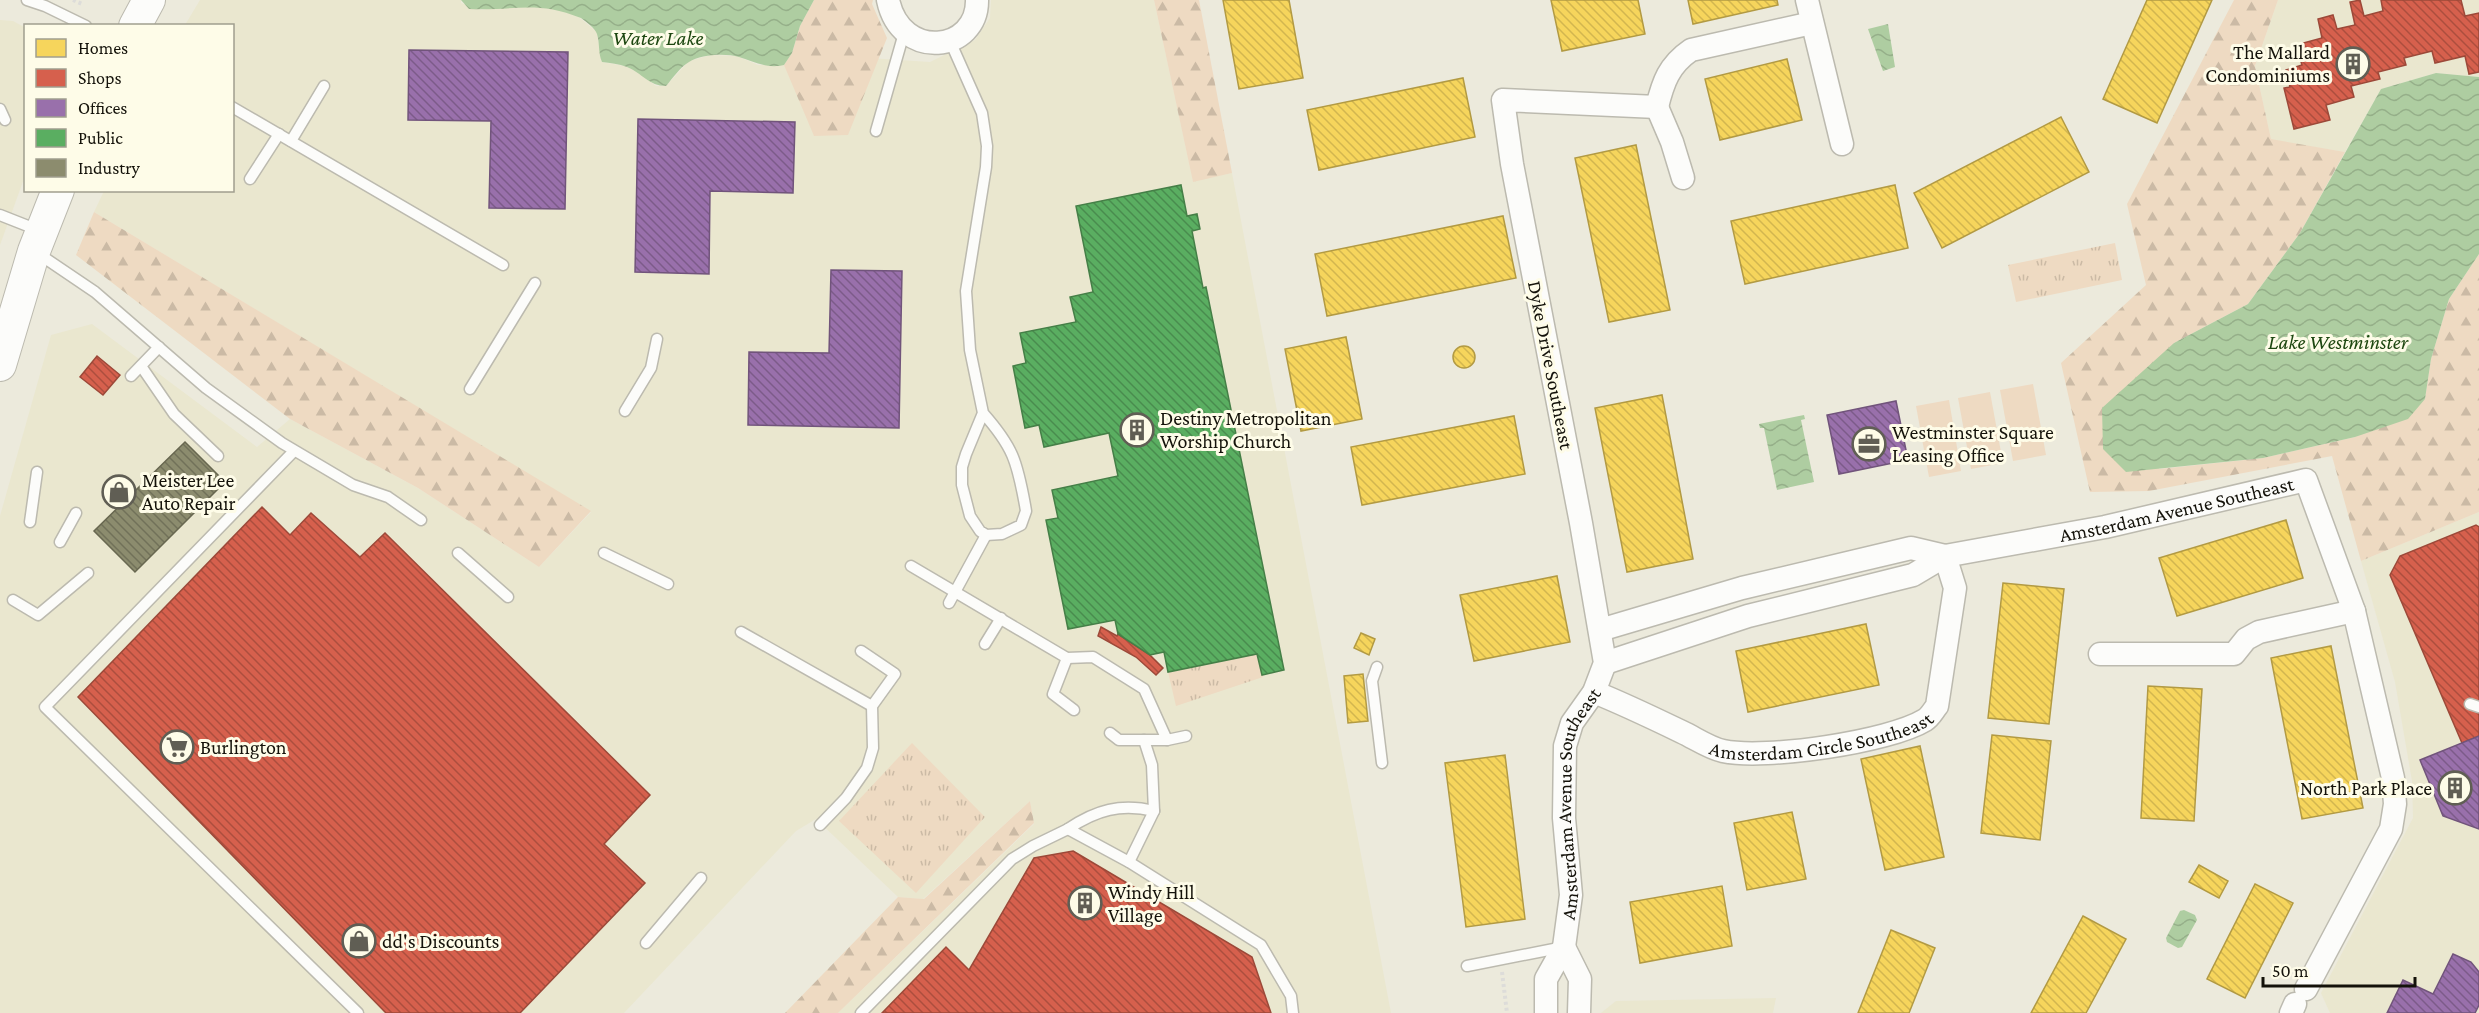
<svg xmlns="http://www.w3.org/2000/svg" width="2479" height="1013" viewBox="0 0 2479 1013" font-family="'Crimson Pro',serif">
<defs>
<pattern id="grass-tufts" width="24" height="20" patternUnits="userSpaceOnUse" patternTransform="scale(1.5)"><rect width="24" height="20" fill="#eedac2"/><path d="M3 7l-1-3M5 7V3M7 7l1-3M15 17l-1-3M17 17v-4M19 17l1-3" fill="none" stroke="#cbbaa5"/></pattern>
<pattern id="forest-firs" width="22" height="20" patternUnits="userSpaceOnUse" patternTransform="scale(1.5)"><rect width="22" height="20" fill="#eedac2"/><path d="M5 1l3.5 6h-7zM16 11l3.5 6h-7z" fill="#cbbaa5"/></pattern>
<pattern id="water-waves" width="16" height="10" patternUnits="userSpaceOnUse" patternTransform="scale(1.5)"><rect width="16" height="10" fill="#aecda1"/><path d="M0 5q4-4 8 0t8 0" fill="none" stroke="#95af89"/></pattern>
<pattern id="homes-back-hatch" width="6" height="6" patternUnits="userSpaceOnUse" patternTransform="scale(1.5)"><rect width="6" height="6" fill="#f6d55c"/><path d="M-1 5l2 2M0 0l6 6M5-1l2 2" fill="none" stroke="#d2b64f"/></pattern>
<pattern id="shops-back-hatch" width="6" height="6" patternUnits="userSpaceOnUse" patternTransform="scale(1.5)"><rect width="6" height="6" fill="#d6604d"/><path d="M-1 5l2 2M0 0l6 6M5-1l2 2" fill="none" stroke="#ac4e3e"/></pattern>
<pattern id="offices-back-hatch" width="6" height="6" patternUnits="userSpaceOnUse" patternTransform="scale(1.5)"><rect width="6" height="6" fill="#9970ab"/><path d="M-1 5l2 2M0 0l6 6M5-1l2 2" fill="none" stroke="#7c5b89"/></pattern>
<pattern id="public-back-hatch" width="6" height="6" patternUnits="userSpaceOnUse" patternTransform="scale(1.5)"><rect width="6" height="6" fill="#5aae61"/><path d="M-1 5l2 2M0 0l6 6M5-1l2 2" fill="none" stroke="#498c4e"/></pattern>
<pattern id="industry-back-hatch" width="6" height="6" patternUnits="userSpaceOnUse" patternTransform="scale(1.5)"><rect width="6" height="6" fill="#8c8c6e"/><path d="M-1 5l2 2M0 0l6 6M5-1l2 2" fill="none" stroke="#717159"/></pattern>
</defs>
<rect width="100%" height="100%" fill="#eceadc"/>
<g fill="#eae7cf">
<polygon points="200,0 461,0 461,3 482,10 514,2 555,1 569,9 597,32 602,62 625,66 638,72 656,86 666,86 689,61 711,55 737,56 758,65 784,65 792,53 930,62 975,40 990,18 991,0 1154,0 1193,181 1232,173 1391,1013 838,1013 1034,824 1030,801 923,899 898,897 816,819 796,831 624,1013 0,1013 0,516 51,335 92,324 257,447 290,419 418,488 539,567 591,512 94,212 104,191 232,190 232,26 185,25"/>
<polygon points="2278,0 2479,0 2479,77 2436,73 2381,89 2345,152 2271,140 2255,66"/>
<polygon points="0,20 13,21 26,28 25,176 0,245"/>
<polygon points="2479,512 2479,1013 2330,1013 2321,993 2413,818 2412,781 2395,682 2361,561"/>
<polygon points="1776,998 1773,1013 1601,1013 1616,1001"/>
</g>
<g fill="url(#grass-tufts)">
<polygon points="2115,243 2122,280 2016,302 2008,265"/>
<polygon points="1257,654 1263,677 1176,706 1168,672"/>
<polygon points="912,743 985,817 916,893 839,821"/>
</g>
<g fill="url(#forest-firs)">
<polygon points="814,0 873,0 872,4 887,38 848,135 814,136 784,65 792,53 800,26"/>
<polygon points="1154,0 1199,0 1232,173 1193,182"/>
<polygon points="2234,0 2278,0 2255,66 2271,139 2345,152 2300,233 2248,304 2174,343 2159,469 2263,458 2355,437 2425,399 2431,359 2449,299 2479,254 2479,512 2361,561 2332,456 2149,491 2090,492 2061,363 2146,285 2127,204"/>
<polygon points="94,212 591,511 539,567 418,488 290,419 76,255"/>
<polygon points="1030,801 1034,823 838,1013 785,1013 898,897 924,899"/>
</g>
<g fill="#eedac2">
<polygon points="2033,384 2046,455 2013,461 2000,390"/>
<polygon points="1990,392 2003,463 1971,469 1958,398"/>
<polygon points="1949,400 1961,471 1929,477 1916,406"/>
</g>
<g fill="url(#water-waves)">
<path d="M461,0h353l-14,26 -8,27 -8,12c-17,4 -28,-3 -45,-8 -13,-4 -38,-3 -50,5 -9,5 -16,16 -23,24 -17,0 -24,-13 -39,-19 -8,-3 -17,-4 -25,-5 -4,-9 -2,-18 -5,-28 -2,-6 -11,-12 -16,-16 -45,-18 -65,-7 -112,-9z"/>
<polygon points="1888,24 1895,67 1883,71 1868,29"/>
<polygon points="2436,73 2479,77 2479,254 2449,299 2431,359 2425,399 2408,419 2355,437 2263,458 2126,472 2103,449 2102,408 2174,343 2248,304 2300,233 2381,89"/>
<polygon points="1804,415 1805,419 1801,420 1814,482 1777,490 1764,428 1760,428 1759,424"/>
<polygon points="2184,910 2195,915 2197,920 2182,947 2178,948 2167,942 2166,938 2180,911"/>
</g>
<g fill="url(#homes-back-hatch)" stroke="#b29a43" stroke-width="1.5">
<polygon points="1223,0 1289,0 1303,78 1239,89"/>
<polygon points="1551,0 1638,0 1645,34 1562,51"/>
<polygon points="1688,0 1777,0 1778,5 1693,24"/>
<polygon points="2147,0 2212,0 2157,123 2103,99"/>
<polygon points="1787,59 1802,120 1720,140 1705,79"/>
<polygon points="1463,78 1475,137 1319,170 1307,110"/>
<polygon points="2061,117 2089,172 1942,248 1914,193"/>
<polygon points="1636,145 1670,310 1609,322 1575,158"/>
<polygon points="1895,185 1908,248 1745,284 1731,221"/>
<polygon points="1503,216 1516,278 1327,316 1315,254"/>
<polygon points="1346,337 1362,419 1301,431 1285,349"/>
<circle cx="1464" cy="357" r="11"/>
<polygon points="1662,395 1693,559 1627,572 1595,408"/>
<polygon points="1514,416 1525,474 1362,505 1351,447"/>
<polygon points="2286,520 2303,578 2177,616 2159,558"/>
<polygon points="1557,576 1570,642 1474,661 1460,595"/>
<polygon points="2003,583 2064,589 2049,724 1988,718"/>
<polygon points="1866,624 1879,685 1748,712 1736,651"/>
<polygon points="1361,633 1375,639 1369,655 1354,648"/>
<polygon points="2331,646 2363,808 2302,819 2271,658"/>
<polygon points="1363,674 1368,721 1348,723 1344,676"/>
<polygon points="2148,686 2202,689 2194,821 2141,818"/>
<polygon points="1992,735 2051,741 2040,840 1981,833"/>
<polygon points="1920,746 1944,857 1885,870 1861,759"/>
<polygon points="1505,755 1525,919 1466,927 1445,763"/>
<polygon points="1792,812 1806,879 1747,890 1734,823"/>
<polygon points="2199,865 2228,881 2219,898 2189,882"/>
<polygon points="2255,884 2293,903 2245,998 2207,979"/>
<polygon points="1722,886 1732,946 1640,963 1630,902"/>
<polygon points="2083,916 2126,939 2086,1013 2031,1013"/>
<polygon points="1891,930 1935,948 1909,1013 1858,1013"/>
</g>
<g fill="url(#shops-back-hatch)" stroke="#9c4939" stroke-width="1.5">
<polygon points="2360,0 2364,16 2383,11 2381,0 2461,0 2465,16 2479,13 2479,72 2469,74 2465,56 2435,63 2432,51 2404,58 2406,65 2378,72 2380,79 2351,86 2354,97 2326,105 2330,120 2294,129 2284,88 2290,87 2286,70 2302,65 2296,45 2322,38 2318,19 2333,15 2337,29 2355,25 2350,2"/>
<polygon points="97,356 120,375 103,395 80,377"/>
<polygon points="262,507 290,535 311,513 360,557 385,533 650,795 604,844 645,883 520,1013 386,1013 78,697"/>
<polygon points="2476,525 2479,527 2479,736 2462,743 2390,575 2400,556"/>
<polygon points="1101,627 1117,636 1118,634 1150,655 1163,668 1156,675 1136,657 1098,636"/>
<polygon points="1073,851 1252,957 1271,1013 882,1013 946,947 969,970 1034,858"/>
</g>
<g fill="url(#offices-back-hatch)" stroke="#71547b" stroke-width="1.5">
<polygon points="409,50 568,52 565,209 489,208 491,121 408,120"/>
<polygon points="638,119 795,122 793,193 710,191 709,274 635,272"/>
<polygon points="831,270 902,271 899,428 748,425 749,352 829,353"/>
<polygon points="1896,401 1908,460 1839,474 1827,415"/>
<polygon points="2479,736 2479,829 2443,816 2420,760"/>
<polygon points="2453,954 2471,962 2479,972 2479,1005 2475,1013 2387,1013 2403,980 2433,994"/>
</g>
<polygon fill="url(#public-back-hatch)" stroke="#457f47" stroke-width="1.5" points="1181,185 1187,216 1197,214 1200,229 1192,231 1203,288 1206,287 1284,670 1262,675 1257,654 1168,672 1164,652 1150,655 1118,634 1115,620 1068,629 1046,520 1058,518 1052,490 1118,476 1109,433 1044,447 1039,425 1025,428 1013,366 1026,363 1020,333 1076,322 1070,297 1093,292 1076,206"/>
<polygon fill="url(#industry-back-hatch)" stroke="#686750" stroke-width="1.5" points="185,442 225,482 135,572 94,531"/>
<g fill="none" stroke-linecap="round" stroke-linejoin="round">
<g stroke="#bcbaaf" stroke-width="13">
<g id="lane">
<polyline points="27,0 45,6 86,26"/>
<path d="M950,41l32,72 5,33 -1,21 -20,124 4,59 13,63 -17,41 -4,13v18l8,31 10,15 6,4 16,-1 19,-9 5,-14 -1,-6c-8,-44 -12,-58 -42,-92"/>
<polyline points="232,107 503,265"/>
<polyline points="0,109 5,120"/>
<polyline points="876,131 904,33"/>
<polyline points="291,141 324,86"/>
<polyline points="250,179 279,134"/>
<polyline points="0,215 38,230"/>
<polyline points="36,252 95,292 206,388 282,443 353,485 388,497 421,520"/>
<polyline points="141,366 174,414 218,456"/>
<polyline points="131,376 159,347"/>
<polyline points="470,389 535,283"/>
<polyline points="625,411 651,368 657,339"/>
<polyline points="294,451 45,707 358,1013"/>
<polyline points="30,522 37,472"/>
<polyline points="60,542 76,513"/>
<polyline points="458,553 508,597"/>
<polyline points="604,553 668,584"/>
<polyline points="911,566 1067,658 1093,657 1144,689 1167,740"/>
<polyline points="13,600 38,615 88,573"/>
<polyline points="949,603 986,535"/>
<polyline points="741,632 872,706"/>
<polyline points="985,644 1001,618"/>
<polyline points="1067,658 1053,694 1074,710"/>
<polyline points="1377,667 1372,681 1382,763"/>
<polyline points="2470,704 2479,707"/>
<polyline points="1110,733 1119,740 1167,740 1186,736"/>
<path d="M1154,811c-33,-8 -58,-1 -86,18l61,33 132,83 30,51 2,17"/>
<polyline points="820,825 846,798 867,768 873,748 872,706 895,674 861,651"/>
<polyline points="1129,862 1154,811 1152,765 1144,740"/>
<polyline points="646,943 701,878"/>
<polyline points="1467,966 1564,947"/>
<polyline points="861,1013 1012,859 1033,846 1068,829"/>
</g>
</g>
<g stroke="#bcbaaf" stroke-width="25">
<g id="street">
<path d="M888,0c13,62 90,52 89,0"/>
<polyline points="1807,0 1842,144"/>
<polyline points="1657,107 1672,142 1683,178"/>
<polyline points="1600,630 1742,588 1911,548 1945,556"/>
<polyline points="2100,654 2234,654 2246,639 2259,632 2354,611"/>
<path id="s1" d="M1605,663l143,-47 165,-41 32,-19 160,-29 201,-47 48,131 39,167 2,26 -4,25 -85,160"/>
<path id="s2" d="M1594,692c30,12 59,26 88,40 13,6 27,16 41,19 42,9 166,-9 202,-31 5,-3 8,-9 12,-14l18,-118 -10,-32"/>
<polyline points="1564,947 1580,979 1579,1013"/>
<path id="s3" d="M1546,1013v-34l18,-32 7,-52 -7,-77 1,-72 7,-23 22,-31 11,-29 -24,-140 -69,-359 -9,-64 154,7c6,-25 12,-42 34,-57l121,-27"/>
<polyline points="2291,1013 2295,1004"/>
</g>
</g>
<g stroke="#bcbaaf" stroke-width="34">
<g id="secondary">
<polyline points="135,26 149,0"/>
<polyline points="0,365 34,251 58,190"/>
</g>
</g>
<g stroke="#dddcd9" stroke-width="4" stroke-dasharray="3 3" stroke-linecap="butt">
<polyline points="73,0 82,4"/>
<polyline points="1502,972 1507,1013"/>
</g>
<use href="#lane" stroke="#fcfcfa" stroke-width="10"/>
<use href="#street" stroke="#fcfcfa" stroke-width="22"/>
<use href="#secondary" stroke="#fcfcfa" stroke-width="32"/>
</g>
<defs>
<g id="building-ring" transform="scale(1.725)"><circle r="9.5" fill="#fefce8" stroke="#605e54" stroke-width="1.5"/><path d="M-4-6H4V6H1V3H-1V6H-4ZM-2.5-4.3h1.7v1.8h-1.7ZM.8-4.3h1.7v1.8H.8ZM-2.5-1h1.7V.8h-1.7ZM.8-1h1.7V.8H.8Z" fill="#605e54"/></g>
<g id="office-ring" transform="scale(1.725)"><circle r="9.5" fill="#fefce8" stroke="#605e54" stroke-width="1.5"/><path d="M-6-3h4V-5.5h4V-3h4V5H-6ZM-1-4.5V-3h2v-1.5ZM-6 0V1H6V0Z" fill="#605e54"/></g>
<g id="shop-ring" transform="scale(1.725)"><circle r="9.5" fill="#fefce8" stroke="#605e54" stroke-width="1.5"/><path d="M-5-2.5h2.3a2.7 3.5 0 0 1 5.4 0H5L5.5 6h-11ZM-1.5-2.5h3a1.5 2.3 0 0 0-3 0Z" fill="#605e54"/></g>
<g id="supermarket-ring" transform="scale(1.725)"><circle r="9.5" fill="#fefce8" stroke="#605e54" stroke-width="1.5"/><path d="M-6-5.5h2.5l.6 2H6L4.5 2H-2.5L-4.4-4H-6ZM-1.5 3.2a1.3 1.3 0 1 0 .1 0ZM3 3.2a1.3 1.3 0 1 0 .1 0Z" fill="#605e54"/></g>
</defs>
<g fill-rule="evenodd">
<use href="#building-ring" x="2353" y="64"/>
<use href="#building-ring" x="1137" y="430"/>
<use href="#office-ring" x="1869" y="444"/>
<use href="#shop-ring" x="119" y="492"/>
<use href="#supermarket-ring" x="177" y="747"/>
<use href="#building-ring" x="2455" y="788"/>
<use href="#building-ring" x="1085" y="903"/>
<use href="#shop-ring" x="359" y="941"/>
</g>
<g text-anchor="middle" stroke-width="6" stroke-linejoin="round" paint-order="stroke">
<g font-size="20" fill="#14120a" stroke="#fefce8" text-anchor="start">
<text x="2330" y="59" text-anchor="end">The Mallard<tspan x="2330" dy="23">Condominiums</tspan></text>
<text x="1160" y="425">Destiny Metropolitan<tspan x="1160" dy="23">Worship Church</tspan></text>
<text x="1892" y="439">Westminster Square<tspan x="1892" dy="23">Leasing Office</tspan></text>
<text x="142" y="487">Meister Lee<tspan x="142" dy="23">Auto Repair</tspan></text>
<text x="200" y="754">Burlington</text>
<text x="2432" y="795" text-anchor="end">North Park Place</text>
<text x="1108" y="899">Windy Hill<tspan x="1108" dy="23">Village</tspan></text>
<text x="382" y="948">dd's Discounts</text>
</g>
<g font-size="20" fill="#14120a" stroke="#fefce8">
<text transform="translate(1551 365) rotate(79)" y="7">Dyke Drive Southeast</text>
<text dy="7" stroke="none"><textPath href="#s1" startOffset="594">Amsterdam Avenue Southeast</textPath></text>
<text dy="7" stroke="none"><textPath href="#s2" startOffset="242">Amsterdam Circle Southeast</textPath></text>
<text dy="7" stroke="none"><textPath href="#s3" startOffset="218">Amsterdam Avenue Southeast</textPath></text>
</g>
<g font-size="21" font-style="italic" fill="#1d4710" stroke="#fefce8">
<text x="658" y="45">Water Lake</text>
<text x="2338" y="349">Lake Westminster</text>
</g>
</g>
<rect x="24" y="24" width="210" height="168" fill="#fefce8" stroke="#a09e8f" stroke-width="1.5"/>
<rect x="36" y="39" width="30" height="18" fill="#f6d55c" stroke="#a09e8f" stroke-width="1.5"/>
<text x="78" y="54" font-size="18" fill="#14120a">Homes</text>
<rect x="36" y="69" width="30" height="18" fill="#d6604d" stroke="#a09e8f" stroke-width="1.5"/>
<text x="78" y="84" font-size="18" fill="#14120a">Shops</text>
<rect x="36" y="99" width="30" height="18" fill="#9970ab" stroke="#a09e8f" stroke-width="1.5"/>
<text x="78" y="114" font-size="18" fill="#14120a">Offices</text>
<rect x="36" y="129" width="30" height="18" fill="#5aae61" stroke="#a09e8f" stroke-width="1.5"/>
<text x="78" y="144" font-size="18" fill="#14120a">Public</text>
<rect x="36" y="159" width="30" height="18" fill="#8c8c6e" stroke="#a09e8f" stroke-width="1.5"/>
<text x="78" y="174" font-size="18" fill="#14120a">Industry</text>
<path d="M2263 977v9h152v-9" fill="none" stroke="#14120a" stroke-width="3"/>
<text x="2272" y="977" font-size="18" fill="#14120a" stroke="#fefce8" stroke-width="4.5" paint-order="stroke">50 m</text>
</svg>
